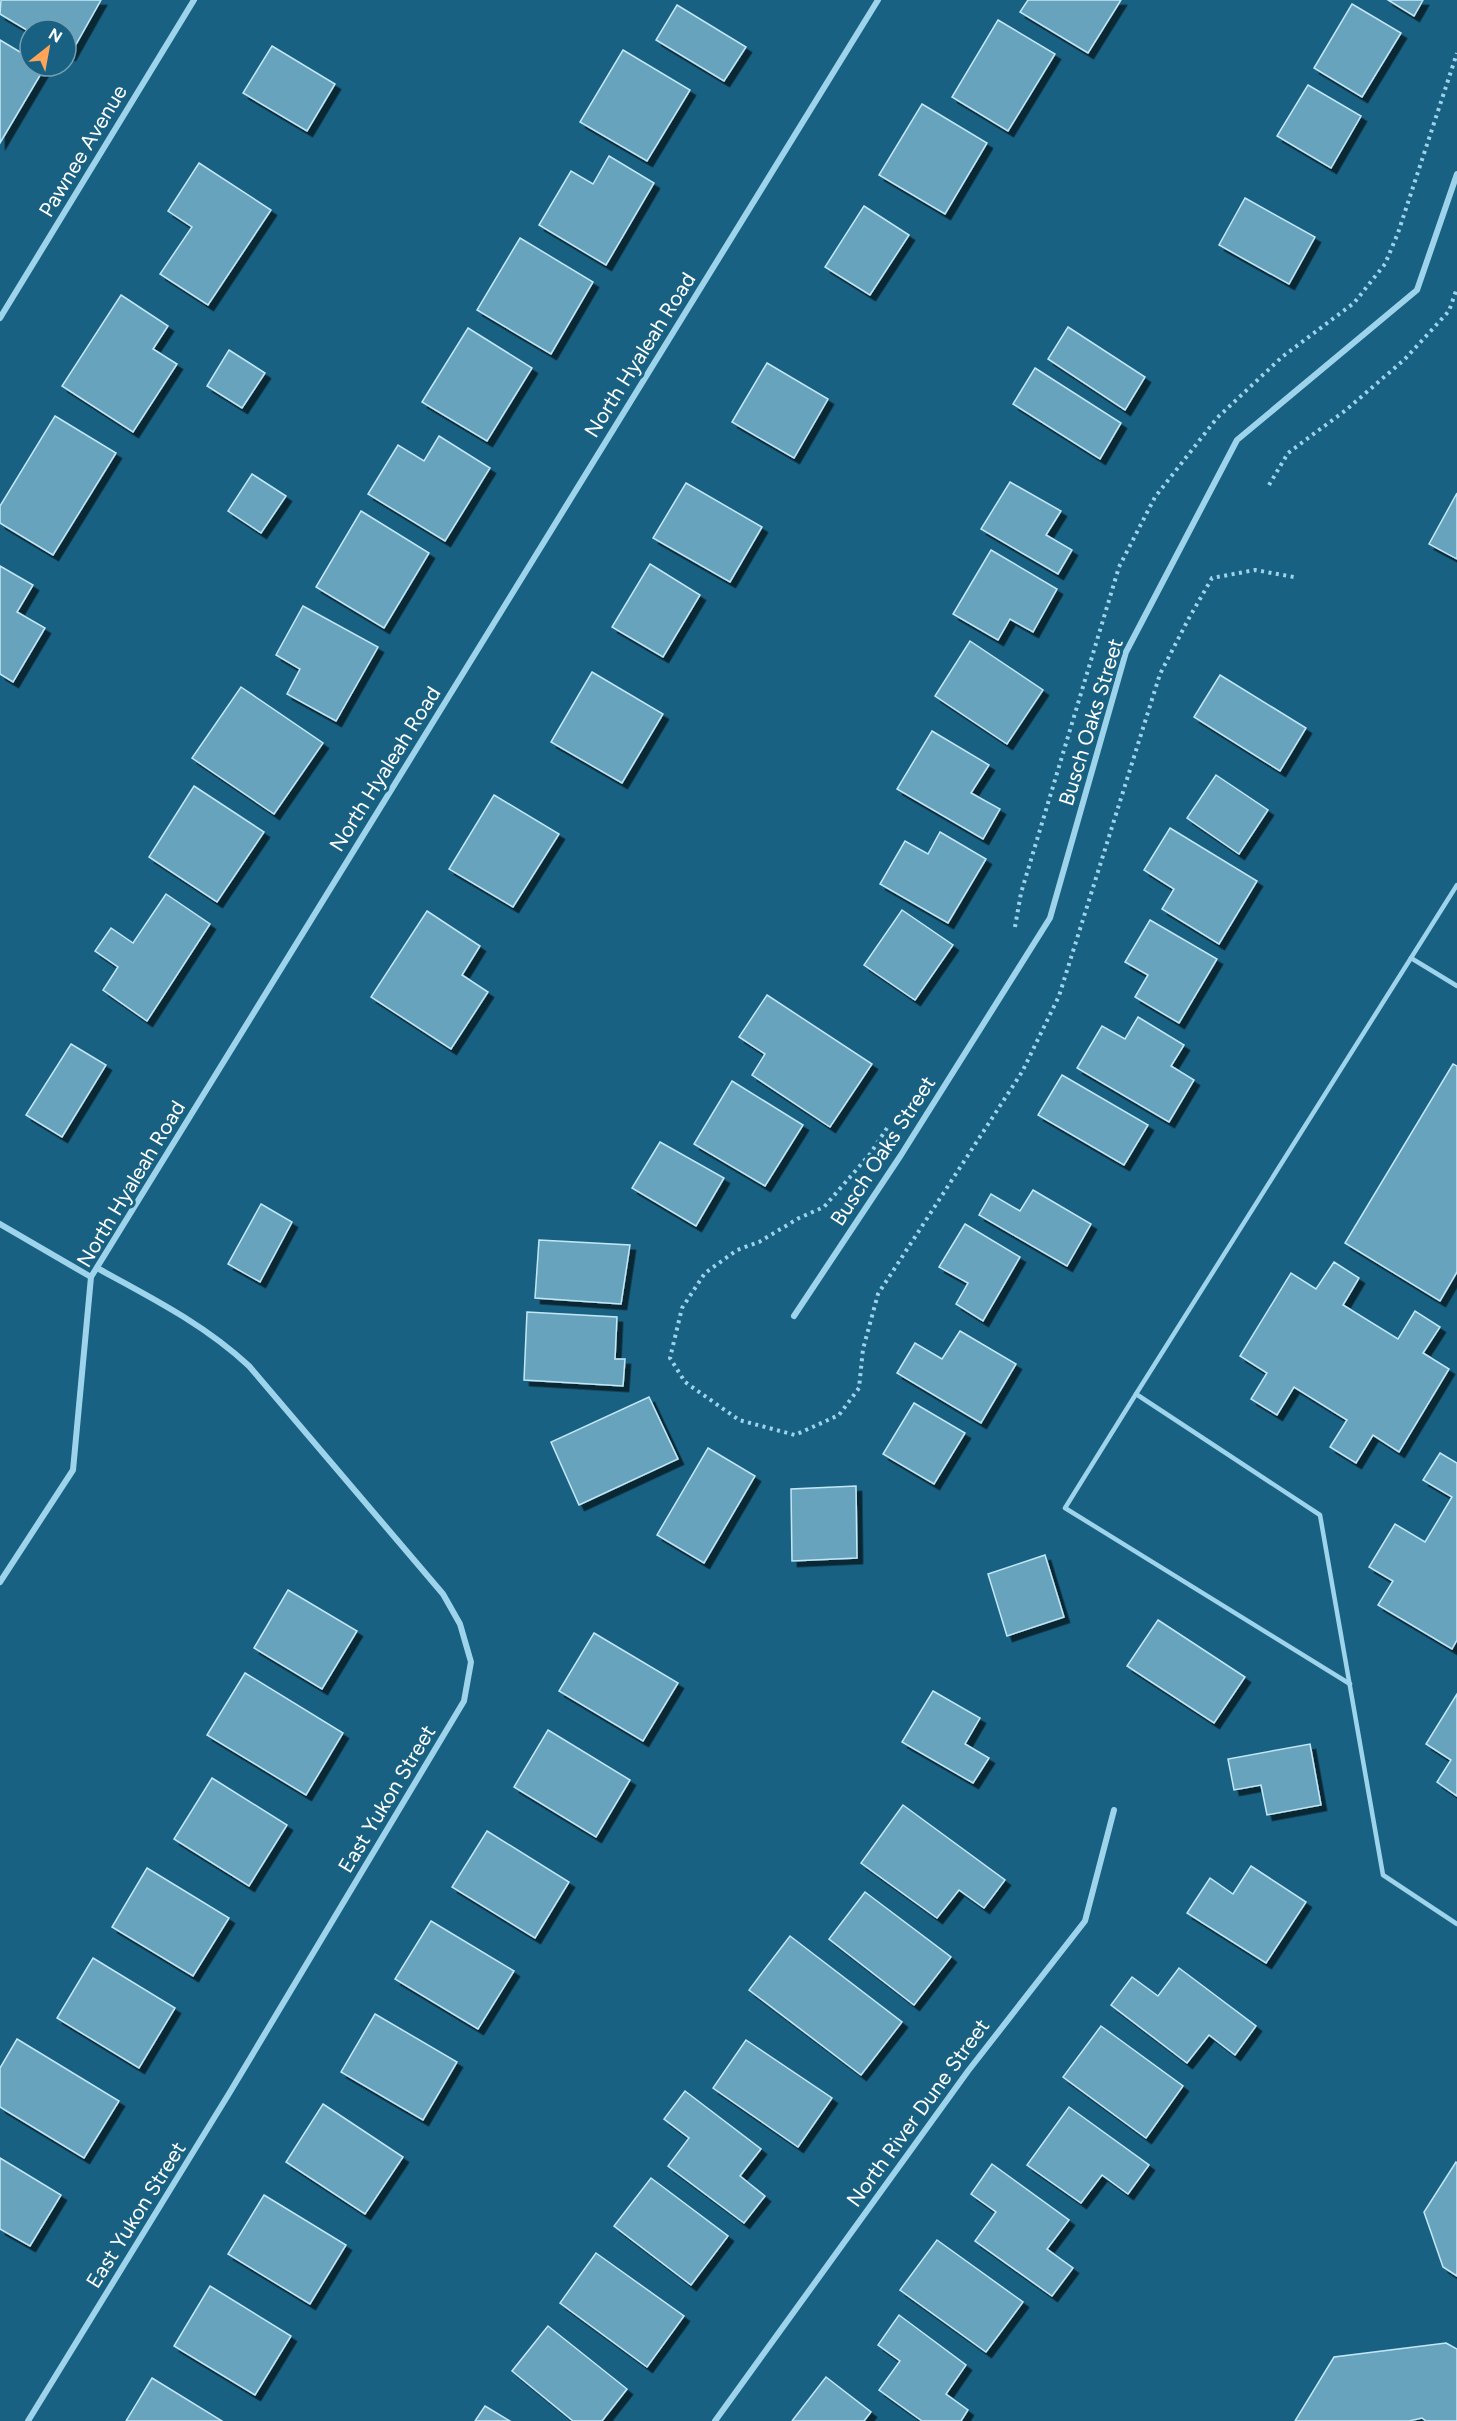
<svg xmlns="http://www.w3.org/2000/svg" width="1457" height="2421" viewBox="0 0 1457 2421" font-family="Figtree,sans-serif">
<defs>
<filter id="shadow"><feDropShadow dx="5.5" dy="5.5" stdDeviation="0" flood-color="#0009"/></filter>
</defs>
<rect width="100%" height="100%" fill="#196182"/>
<g fill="#68a3bd" stroke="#c2e8f8" stroke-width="1.5" filter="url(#shadow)">
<polygon points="1,0 101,0 70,55 66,53 66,30 30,30 30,32 0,14"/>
<polygon points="1028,0 1121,0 1088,53 1020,12"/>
<polygon points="1388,0 1423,0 1414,16"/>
<polygon points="1352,4 1401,33 1362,97 1314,68"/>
<polygon points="677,5 746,47 724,81 656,40"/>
<polygon points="998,20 1055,54 1008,131 952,97"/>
<polygon points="0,40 30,58 30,66 45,67 0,143"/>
<polygon points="272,46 335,84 307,131 243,93"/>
<polygon points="623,50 690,90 647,161 580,122"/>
<polygon points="1308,85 1361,116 1331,168 1277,136"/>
<polygon points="922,104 987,143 945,214 879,175"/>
<polygon points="609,156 654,183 606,265 539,225 571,171 593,184"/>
<polygon points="199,163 271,210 208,305 160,274 192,227 168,211"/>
<polygon points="1245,198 1315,237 1289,284 1219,245"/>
<polygon points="864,206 909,235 870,295 825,267"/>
<polygon points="520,238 593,282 551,354 477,310"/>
<polygon points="121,295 168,326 153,349 177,364 133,432 62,386"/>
<polygon points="1068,327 1145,377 1125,410 1048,359"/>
<polygon points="468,328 532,368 487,441 422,402"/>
<polygon points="229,350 265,373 242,408 207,386"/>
<polygon points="767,363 828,399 794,458 732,422"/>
<polygon points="1035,368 1121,423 1100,459 1013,404"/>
<polygon points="55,416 116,453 53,555 0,523 0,506"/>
<polygon points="439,436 490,468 445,541 368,494 398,445 424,461"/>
<polygon points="252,474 286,496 261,533 228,511"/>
<polygon points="1010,482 1061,511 1046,535 1072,550 1058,574 981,529"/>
<polygon points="686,483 762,527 730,582 653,538"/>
<polygon points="1457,493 1457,559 1429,544"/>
<polygon points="361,511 429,553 384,628 316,587"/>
<polygon points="991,550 1057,589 1033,632 1010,619 998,640 953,614"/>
<polygon points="650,564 700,595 663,657 612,627"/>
<polygon points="0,566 33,585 17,612 45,628 13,682 0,674"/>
<polygon points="303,606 378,647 336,721 287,694 300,669 276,655"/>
<polygon points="970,641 1043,690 1007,744 935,696"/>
<polygon points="592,672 663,714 622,783 551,742"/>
<polygon points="1220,675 1306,728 1280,771 1194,717"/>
<polygon points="241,687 323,743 274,814 192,758"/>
<polygon points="932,731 989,765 971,793 1000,809 983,839 897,789"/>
<polygon points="1216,775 1268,810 1239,854 1187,818"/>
<polygon points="194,786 264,832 217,902 149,857"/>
<polygon points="494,795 559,834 513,907 449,869"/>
<polygon points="1170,828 1257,881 1219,944 1162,909 1174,889 1144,870"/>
<polygon points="940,832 986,859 948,923 880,884 905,841 928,854"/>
<polygon points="166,894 210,924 147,1021 103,990 118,967 95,951 111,928 133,943"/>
<polygon points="902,910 953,945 915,1000 864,965"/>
<polygon points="427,911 480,946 462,975 488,992 451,1049 371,997"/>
<polygon points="1150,920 1217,959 1179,1023 1135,997 1148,975 1125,962"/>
<polygon points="767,995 872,1064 830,1127 752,1075 765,1054 739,1037"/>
<polygon points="1138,1017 1184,1045 1171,1066 1194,1080 1169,1122 1077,1068 1102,1026 1125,1039"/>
<polygon points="71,1044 106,1065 62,1137 26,1115"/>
<polygon points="1453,1064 1457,1066 1457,1272 1440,1301 1345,1243"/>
<polygon points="1062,1075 1148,1125 1124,1165 1038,1115"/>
<polygon points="732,1081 803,1125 765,1186 694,1144"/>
<polygon points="660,1142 724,1178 696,1226 632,1188"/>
<polygon points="1033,1190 1091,1224 1067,1266 979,1215 991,1194 1020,1211"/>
<polygon points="261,1204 292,1222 260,1282 228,1264"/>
<polygon points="965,1224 1020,1257 983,1321 956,1304 968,1283 939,1267"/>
<polygon points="539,1240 630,1245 621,1304 535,1298"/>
<polygon points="1334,1262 1359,1278 1343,1305 1398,1339 1415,1311 1440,1327 1423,1353 1449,1369 1399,1452 1373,1435 1356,1463 1330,1447 1347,1420 1294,1387 1277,1415 1251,1399 1267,1373 1240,1356 1291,1273 1316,1289"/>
<polygon points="527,1312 617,1317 615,1359 625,1359 623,1386 524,1380"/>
<polygon points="960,1331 1016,1364 981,1423 897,1373 915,1343 942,1359"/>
<polygon points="649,1397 678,1459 579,1505 551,1442"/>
<polygon points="914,1403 965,1433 934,1484 883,1454"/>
<polygon points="708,1448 755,1476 704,1563 657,1535"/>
<polygon points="1440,1453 1457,1463 1457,1640 1452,1649 1378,1605 1393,1581 1369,1567 1395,1524 1425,1542 1452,1497 1423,1480"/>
<polygon points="856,1486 857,1558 792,1561 791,1489"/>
<polygon points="1045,1555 1064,1617 1007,1636 988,1574"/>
<polygon points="288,1590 357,1631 322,1689 254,1648"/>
<polygon points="1158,1620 1245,1677 1214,1723 1127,1666"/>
<polygon points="594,1633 678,1683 643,1741 559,1691"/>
<polygon points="245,1673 343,1733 306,1795 207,1735"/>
<polygon points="933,1691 980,1718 965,1744 989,1758 973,1783 902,1742"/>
<polygon points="1457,1694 1457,1796 1437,1782 1451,1760 1426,1744"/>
<polygon points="548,1730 630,1780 596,1837 514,1787"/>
<polygon points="1310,1744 1321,1805 1267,1815 1261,1785 1234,1790 1228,1759"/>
<polygon points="212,1778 287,1825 249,1886 174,1839"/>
<polygon points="903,1805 1005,1880 984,1908 959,1890 937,1918 861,1863"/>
<polygon points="487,1831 569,1882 535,1938 452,1887"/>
<polygon points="1251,1866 1306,1902 1266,1963 1187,1913 1210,1878 1233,1894"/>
<polygon points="147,1868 229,1918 193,1976 112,1927"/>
<polygon points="865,1892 951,1957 914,2005 829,1939"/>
<polygon points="431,1921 514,1971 478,2029 395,1979"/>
<polygon points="790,1936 902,2022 861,2075 749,1990"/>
<polygon points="93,1958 175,2008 139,2068 57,2018"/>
<polygon points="1179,1968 1256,2026 1235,2055 1209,2035 1187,2063 1111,2005 1132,1977 1158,1996"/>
<polygon points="375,2014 457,2062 423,2120 341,2072"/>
<polygon points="1101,2026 1183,2086 1146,2138 1063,2077"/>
<polygon points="17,2039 119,2101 84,2158 0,2107 0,2068"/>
<polygon points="746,2040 832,2098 798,2147 713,2088"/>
<polygon points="685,2091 761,2149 740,2176 765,2196 744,2223 668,2166 689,2138 664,2119"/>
<polygon points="323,2104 403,2157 365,2214 286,2162"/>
<polygon points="1069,2107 1149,2165 1128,2194 1102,2175 1081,2203 1027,2165"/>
<polygon points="0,2158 61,2195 30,2246 0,2229"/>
<polygon points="1456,2162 1457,2163 1457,2276 1443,2267 1424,2212"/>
<polygon points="992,2164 1069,2220 1047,2249 1073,2268 1052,2296 975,2241 996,2212 971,2194"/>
<polygon points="651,2178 728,2236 691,2285 614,2226"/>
<polygon points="264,2195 346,2245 310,2304 228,2254"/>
<polygon points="937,2240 1023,2302 986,2352 900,2290"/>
<polygon points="596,2253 684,2316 647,2367 560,2303"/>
<polygon points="210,2286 291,2336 255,2395 174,2346"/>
<polygon points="899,2315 966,2365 946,2394 968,2410 961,2421 922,2421 879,2390 900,2361 878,2345"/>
<polygon points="548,2326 627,2389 602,2421 573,2421 512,2371"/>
<polygon points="1446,2343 1457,2349 1457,2421 1426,2421 1422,2418 1409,2421 1295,2421 1334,2357"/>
<polygon points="826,2377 871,2412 864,2421 792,2421"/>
<polygon points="152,2378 222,2421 126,2421"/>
<polygon points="485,2406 510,2421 475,2421"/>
</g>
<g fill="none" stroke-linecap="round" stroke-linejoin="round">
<g stroke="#9ed4eb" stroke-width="4" stroke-dasharray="3 4.5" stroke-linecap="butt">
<polyline points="1269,485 1288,453 1346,410 1405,359 1449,311 1457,288"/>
<polyline points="1015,927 1021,893 1119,567 1155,497 1217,418 1282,357 1354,303 1385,264 1398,233 1457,53"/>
<polyline points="887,1128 870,1154 824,1207 799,1218 759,1242 737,1250 705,1273 682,1308 670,1358 685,1382 739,1420 795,1435 839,1415 859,1388 863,1349 878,1294 1022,1072 1059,996 1160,674 1189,618 1212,578 1255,570 1294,577"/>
</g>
<g stroke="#9ed4eb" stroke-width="4.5">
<polyline points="1457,885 1136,1394 1320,1515 1383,1875 1457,1924"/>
<polyline points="1411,958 1457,986"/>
<polyline points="1136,1394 1065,1508 1350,1684"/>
</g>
<g stroke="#9ed4eb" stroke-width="6">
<polyline points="0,318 194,0"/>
<polyline points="0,1224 91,1277"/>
<polyline points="794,1316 901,1155 1050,918 1126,652 1237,440 1417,290 1457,174"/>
<polyline points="0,1582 73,1470 91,1277 878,0"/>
<path d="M28,2421l202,-329 234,-391 7,-39 -11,-38 -17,-30 -194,-228c-45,-42 -99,-69 -152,-98"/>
<polyline points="715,2421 968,2071 1085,1921 1114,1810"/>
</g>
</g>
<g text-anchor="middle" stroke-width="6" stroke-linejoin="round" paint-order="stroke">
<g font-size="21" fill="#fff" stroke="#196182">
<text transform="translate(83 151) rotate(-59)" y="7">Pawnee Avenue</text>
<text transform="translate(640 355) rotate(-58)" y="7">North Hyaleah Road</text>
<text transform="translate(1091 722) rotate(-73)" y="7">Busch Oaks Street</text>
<text transform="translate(385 769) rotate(-58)" y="7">North Hyaleah Road</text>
<text transform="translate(883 1151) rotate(-57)" y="7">Busch Oaks Street</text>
<text transform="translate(131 1184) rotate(-59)" y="7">North Hyaleah Road</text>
<text transform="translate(387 1799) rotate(-59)" y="7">East Yukon Street</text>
<text transform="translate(918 2113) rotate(-54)" y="7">North River Dune Street</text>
<text transform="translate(136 2215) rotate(-58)" y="7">East Yukon Street</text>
</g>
</g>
<g transform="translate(48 48) rotate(31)"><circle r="28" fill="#196182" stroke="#75a0b4" stroke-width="1.5"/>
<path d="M0-4.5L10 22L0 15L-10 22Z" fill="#fea559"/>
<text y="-9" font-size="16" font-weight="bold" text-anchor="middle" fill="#ffffff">N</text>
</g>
</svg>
